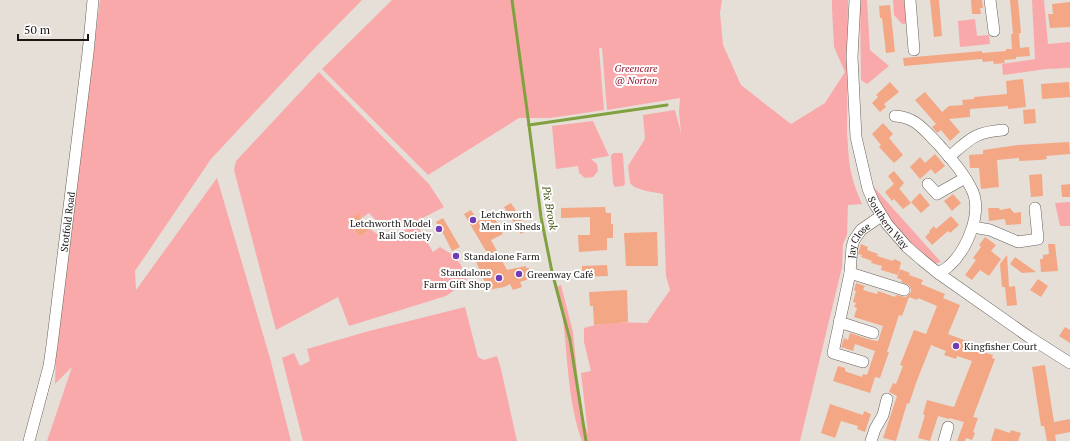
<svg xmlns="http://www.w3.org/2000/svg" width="1070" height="441" viewBox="0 0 1070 441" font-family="'PT Serif',serif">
<rect width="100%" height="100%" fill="#e5dfd8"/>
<g fill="#faa9aa">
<polygon points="100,0 362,0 311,52 211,159 135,271 136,290 217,178 270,358 291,441 47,441 72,367 55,384 56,356"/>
<path d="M392,0h330l-2,13 3,32 18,40 50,39 34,-21 20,-31 -11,-25 -2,-39v-8h16l-1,132c1,11 1,23 3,35 2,13 7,25 12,37l-14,1 -1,30 -4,9 -1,23 -42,174h-218c-14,-39 -14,-81 -19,-121 -2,-11 -5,-22 -7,-33l5,-2 12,47 5,51 6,40 4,11 -7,-61 10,-2 -7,-29v-14c20,-6 42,-6 63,-5l23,-33 -4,-14 -3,-82 -17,-3 -12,-4 -4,-4 -2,-17 17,-27 -2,-24 32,-5 6,23 -2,-21 1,-14 -73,12 -5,-62h-3l5,62 -54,8h-31l-91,57 -106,-106z"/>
<polygon points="860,0 867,0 870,50 889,66 867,84 861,80"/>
<polygon points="893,0 908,0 910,23 902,24 894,15"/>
<polygon points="1032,0 1044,0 1048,44 1070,42 1070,68 1046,69 1003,75 1002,64 1035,59"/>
<polygon points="975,19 977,36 989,35 990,44 960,47 958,21"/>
<polygon points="319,72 429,184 444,207 413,223 384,229 369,213 362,218 358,214 347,223 360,237 370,229 379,235 418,227 433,252 440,247 453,255 461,265 467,281 446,296 349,326 338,297 276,330 234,170 236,161"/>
<polygon points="593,121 609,156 591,159 597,164 598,171 593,177 585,178 579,173 578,166 556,169 552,126"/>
<polygon points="614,153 622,153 623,155 625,184 623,186 615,187 613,184 611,155"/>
<polygon points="872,185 941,262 934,264 889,224 881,211"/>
<polygon points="1070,202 1070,226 1060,226 1055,203"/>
<polygon points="465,307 478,357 484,360 497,356 501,369 517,441 303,441 282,358 294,353 300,366 310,361 307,349 369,331"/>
</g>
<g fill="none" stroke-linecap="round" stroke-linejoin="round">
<g stroke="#81a141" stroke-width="3">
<polyline points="512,0 527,110 541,217 552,272 570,340 586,441"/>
<polyline points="529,125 667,105"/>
</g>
</g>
<g fill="#f4a784">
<polygon points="930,0 939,0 942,36 934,37"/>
<polygon points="971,0 982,0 983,8 980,8 981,14 972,14"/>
<polygon points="1010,0 1018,0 1021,33 1013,34"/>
<polygon points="1070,2 1070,27 1050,28 1048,14 1053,14 1052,4"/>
<polygon points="890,5 895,52 886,53 882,18 880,18 879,6"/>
<polygon points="1019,33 1020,48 1029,47 1030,56 1016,57 1016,59 1004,60 1005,63 994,64 993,61 983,62 982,59 904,66 903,58 982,51 982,53 1006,51 1006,49 1012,49 1011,34"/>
<polygon points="1023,79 1026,107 1008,109 1008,106 970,109 970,117 949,119 960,132 950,141 941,130 937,133 932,127 936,124 915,100 925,92 942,112 949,106 963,105 962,100 974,99 974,97 1007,94 1006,81"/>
<polygon points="890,82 899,92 884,104 886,107 880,112 872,103 878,97 876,95"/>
<polygon points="1069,82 1070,97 1042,99 1041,84"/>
<polygon points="1035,109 1036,123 1024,124 1023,110"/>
<polygon points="883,123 893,134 889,138 903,155 894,163 879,147 881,145 872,134"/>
<polygon points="1069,142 1070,154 1046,156 1047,159 1040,160 1019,161 1019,158 997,160 999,187 981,189 979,168 970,168 969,155 983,154 983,150 1018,145"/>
<polygon points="935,154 945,166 935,174 931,169 920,179 910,167 920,157 925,163"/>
<polygon points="894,171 904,183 899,189 897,186 911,203 903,209 894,199 892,201 885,192 894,184 888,176"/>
<polygon points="1042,174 1043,196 1031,197 1029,175"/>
<polygon points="1070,184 1070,197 1062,197 1061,185"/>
<polygon points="920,193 930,205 921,213 911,202"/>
<polygon points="953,194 961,203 952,211 944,201"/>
<polygon points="511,203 528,229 521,234 504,207"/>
<polygon points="605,207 606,213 611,213 611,224 613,224 613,238 607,238 607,250 579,252 578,235 590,235 590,217 561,218 561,208"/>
<polygon points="988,208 999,208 1000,210 1010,208 1014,213 1021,212 1021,224 1006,225 1005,219 989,221"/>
<polygon points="471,210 478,221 492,213 503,234 491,240 507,270 526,266 526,268 529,268 532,278 520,282 522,287 513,290 510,284 504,287 488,290 474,257 487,253 464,214"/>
<polygon points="358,213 370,229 360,237 347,222"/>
<polygon points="951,216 959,225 950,233 948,231 932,245 925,237 930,232 929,231 934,226 936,229"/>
<polygon points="443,218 460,247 452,251 442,231 441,231 436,222"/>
<polygon points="657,232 658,266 626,266 624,233"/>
<polygon points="985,237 996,245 991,251 1001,259 989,276 980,270 972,280 965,275 976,260 973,258 981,247 979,245"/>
<polygon points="861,244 868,247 867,250 878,254 877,256 893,261 894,259 901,262 898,275 881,270 882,266 871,263 872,261 861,257 862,255 858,254"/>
<polygon points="1048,244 1055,244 1058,271 1041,272 1040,259 1043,259 1043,255 1049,254"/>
<polygon points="1007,255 1009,287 1015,286 1017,305 1007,306 1005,287 1002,287 1000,264"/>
<polygon points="1015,257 1036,272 1022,273 1010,264"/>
<polygon points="607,265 608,276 582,277 582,266"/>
<polygon points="900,269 910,273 909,275 923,280 921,284 945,294 943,298 960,305 948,334 982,347 980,351 993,355 992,358 995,359 973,417 978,418 973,432 975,433 972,440 966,438 965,441 957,441 964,422 949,418 949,419 938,416 930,441 918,438 925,415 923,414 927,400 953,407 953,406 954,407 972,361 957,356 956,359 944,355 946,351 931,345 916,383 909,404 907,403 896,441 883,438 897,396 889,392 893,383 896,384 903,366 900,365 914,330 926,334 937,306 918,298 917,300 909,297 902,316 899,315 887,352 889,352 880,378 875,377 870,393 833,381 838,366 845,368 845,371 847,372 862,377 863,374 867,375 875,351 855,344 853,351 841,347 844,338 848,340 850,333 871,340 878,341 883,326 854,317 857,308 854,307 856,303 853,302 856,291 854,290 856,283 865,286 863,290 877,294 878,291 895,297 896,295 906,297 911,292 911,289 909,285 901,282 902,280 897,278"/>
<polygon points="1038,279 1048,286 1041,297 1030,290"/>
<polygon points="627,290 628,322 594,325 593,306 590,306 589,292"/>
<polygon points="1065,327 1070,330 1070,343 1059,336"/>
<polygon points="1045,365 1054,422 1070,419 1070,432 1055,435 1056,441 1047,441 1044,426 1041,426 1032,367"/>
<polygon points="830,404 863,415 864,411 871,414 865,432 857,429 858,426 841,421 835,438 821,433"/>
<polygon points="995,428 1010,433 1011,430 1021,433 1018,441 991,441"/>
</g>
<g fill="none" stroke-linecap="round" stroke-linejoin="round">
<g stroke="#66615a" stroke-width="12">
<g id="minor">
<path id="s1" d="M855,0l-3,57 4,80 12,52 6,14 13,21 20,23 15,13 16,13 91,64 41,26"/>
<polyline points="910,0 914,50"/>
<polyline points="990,0 994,31"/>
<path d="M895,116c21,1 30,15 44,29 12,14 26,29 34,47 9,23 -7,59 -24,74 -3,3 -8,5 -11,7"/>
<path d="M949,157c21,-18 26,-25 54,-27"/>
<polyline points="928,184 937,194 965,178"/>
<polyline points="973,227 990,230 1018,242 1038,239 1035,208"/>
<polyline points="850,273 904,290"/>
<polyline points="839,322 873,333"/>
<path id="s2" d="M863,362l-30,-9 17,-80 2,-26 2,-7 7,-10 20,-14"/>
<path id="s3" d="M29,441l20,-75 3,-21 36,-292 5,-53"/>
<polyline points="871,441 875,429 883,415 887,399"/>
<polyline points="944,441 948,427"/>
</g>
</g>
<use href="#minor" stroke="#fff" stroke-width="11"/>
</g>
<g fill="#703db4" stroke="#fff" stroke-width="1.5">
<circle cx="473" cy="220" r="4"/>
<circle cx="439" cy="229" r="4"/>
<circle cx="456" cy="256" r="4"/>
<circle cx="519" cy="274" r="4"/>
<circle cx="499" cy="278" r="4"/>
<circle cx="956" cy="346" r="4"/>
</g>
<g text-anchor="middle" stroke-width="4" stroke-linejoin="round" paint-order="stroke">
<g font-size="10" font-style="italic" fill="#94162c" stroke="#fff">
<text x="636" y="72">Greencare<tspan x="636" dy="12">@ Norton</tspan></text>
</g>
<g font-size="10" fill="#1a1715" stroke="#fff" text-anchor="start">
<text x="481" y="218">Letchworth<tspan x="481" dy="12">Men in Sheds</tspan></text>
<text x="431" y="227" text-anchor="end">Letchworth Model<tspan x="431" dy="12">Rail Society</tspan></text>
<text x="464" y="260">Standalone Farm</text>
<text x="491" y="276" text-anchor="end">Standalone<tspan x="491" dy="12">Farm Gift Shop</tspan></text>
<text x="527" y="278">Greenway Café</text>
<text x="964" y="350">Kingfisher Court</text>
</g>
<g font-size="10" fill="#1a1715" stroke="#fff">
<text dy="4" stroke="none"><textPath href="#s3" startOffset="223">Stotfold Road</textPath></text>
<text dy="4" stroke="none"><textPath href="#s1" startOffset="230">Southern Way</textPath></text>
<text dy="4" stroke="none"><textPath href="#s2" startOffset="148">Jay Close</textPath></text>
</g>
<g font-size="11" font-style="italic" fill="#3e520c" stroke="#fff">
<text transform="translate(550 208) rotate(80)" y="4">Pix Brook</text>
</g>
</g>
<path d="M18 34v6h70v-6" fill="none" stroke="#1a1715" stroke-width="2"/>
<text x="24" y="34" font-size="12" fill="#1a1715" stroke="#ffffff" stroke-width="3" paint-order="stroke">50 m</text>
</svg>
